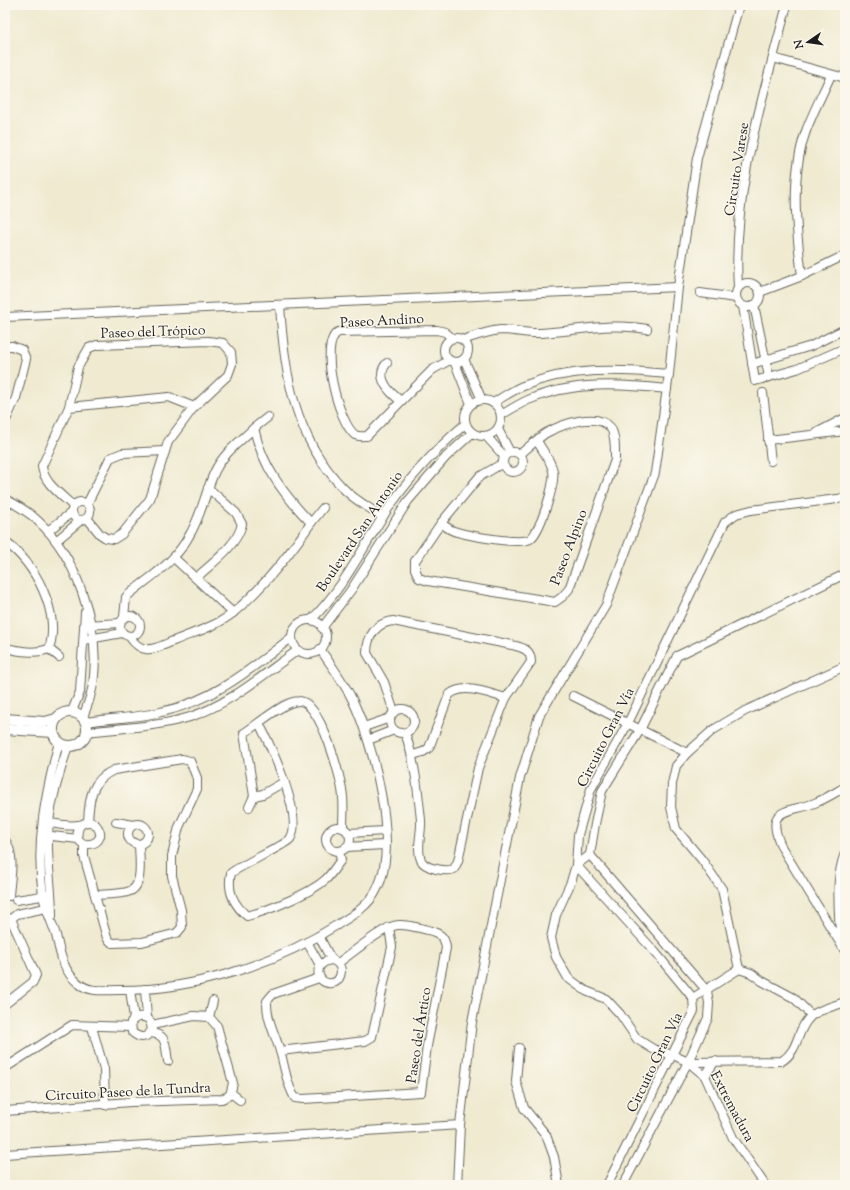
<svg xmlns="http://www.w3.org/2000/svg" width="850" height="1190" viewBox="0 0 850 1190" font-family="'Sorts Mill Goudy',serif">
<rect width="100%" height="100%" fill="#fbf7ec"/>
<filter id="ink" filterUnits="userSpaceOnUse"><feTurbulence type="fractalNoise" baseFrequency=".025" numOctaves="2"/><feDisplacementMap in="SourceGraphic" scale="8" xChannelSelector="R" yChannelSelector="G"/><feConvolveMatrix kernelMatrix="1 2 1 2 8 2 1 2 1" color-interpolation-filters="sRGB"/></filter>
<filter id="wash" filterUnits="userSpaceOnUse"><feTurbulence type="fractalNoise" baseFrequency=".012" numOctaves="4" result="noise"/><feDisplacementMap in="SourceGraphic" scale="16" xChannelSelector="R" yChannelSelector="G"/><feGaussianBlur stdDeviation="0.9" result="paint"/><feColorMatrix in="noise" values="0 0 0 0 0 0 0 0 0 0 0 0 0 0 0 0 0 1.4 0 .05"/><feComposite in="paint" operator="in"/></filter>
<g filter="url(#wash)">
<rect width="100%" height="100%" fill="#efead0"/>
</g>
<g filter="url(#ink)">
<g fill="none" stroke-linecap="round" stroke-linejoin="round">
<g stroke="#66645b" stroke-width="10">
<g id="minor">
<polyline points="773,58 845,78"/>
<path d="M802,276c-6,-47 -12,-100 4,-145 7,-19 17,-38 25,-56"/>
<circle cx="748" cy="295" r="12"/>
<path d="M738,287c-6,-96 25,-190 49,-282"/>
<polyline points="760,292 802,276 845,255"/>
<polyline points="700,293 736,298"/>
<path d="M280,305c4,68 14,132 63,183 11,12 27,20 40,29"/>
<polyline points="754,305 769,377"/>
<polyline points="743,306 755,381 797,369 845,348"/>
<polyline points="5,317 678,287"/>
<circle cx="456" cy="350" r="12"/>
<path d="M463,340c12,-4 25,-9 38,-10 13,0 27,4 40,3 36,-2 71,-11 106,-4"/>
<polyline points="5,346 12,346 22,350 26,359 16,398 5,422"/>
<polyline points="464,359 482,400"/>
<path d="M448,361l-16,9 -65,66c-4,0 -8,1 -12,-1 -17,-13 -37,-91 -17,-103l99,-2 8,2 7,6"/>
<path d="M387,363c-13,14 3,30 14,38"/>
<polyline points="455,363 471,404"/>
<polyline points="752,364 811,346 845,329"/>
<polyline points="763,393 771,461"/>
<circle cx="483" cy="418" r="18"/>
<path d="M493,403c10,-6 20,-13 30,-17 47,-19 96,-17 146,-12"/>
<polyline points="69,407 169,397 194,407"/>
<path d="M501,415c9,-5 18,-11 27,-15 44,-19 92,-16 139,-11"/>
<polyline points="254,428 268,417"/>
<polyline points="498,429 510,452"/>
<polyline points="818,432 845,418"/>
<polyline points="486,436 504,456"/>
<polyline points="768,440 845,431"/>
<circle cx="513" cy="462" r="10"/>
<path d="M503,463l-24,14 -38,46 -26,38v8l4,9 9,3 127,21 7,-5 7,-8 46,-129c0,-9 1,-25 -5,-33 -14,-16 -49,-2 -64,6 -9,6 -18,15 -26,21"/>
<path d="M5,499c12,6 23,12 33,22 38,34 61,105 56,155 -1,15 -6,28 -11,41"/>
<circle cx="81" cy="511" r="9"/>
<polyline points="87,504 110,458 122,453 165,451"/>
<path d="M73,506c-11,-11 -30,-23 -31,-40l27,-59 9,-40 11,-19 8,-3 111,-4 15,2 8,9 1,12 -4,11 -34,32 -26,35 -18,57 -28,35 -8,5 -8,-1 -6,-4 -13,-16"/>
<polyline points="311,523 323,508"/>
<path d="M441,523c5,4 10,8 16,9 14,4 63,13 73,7 10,-6 26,-57 23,-68 -2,-11 -11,-21 -16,-30"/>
<polyline points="48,531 72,512"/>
<polyline points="56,541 81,520"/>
<path d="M5,542c30,20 56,71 44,107 -14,5 -30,2 -44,-1"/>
<polyline points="174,558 233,613"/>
<path d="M196,578c16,-15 41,-32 46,-54l-6,-11 -28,-25"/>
<circle cx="130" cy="626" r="10"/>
<path d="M124,617l2,-20c23,-20 47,-32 63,-61 13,-21 16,-44 26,-65 9,-18 25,-30 39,-43 8,38 30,67 57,95 -22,32 -48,65 -78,90 -16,13 -38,19 -57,27 -21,8 -32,18 -47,-4"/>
<path d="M311,620c30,-29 49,-67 71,-102 23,-36 52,-67 83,-94"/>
<circle cx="309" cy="637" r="17"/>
<polyline points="87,625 120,623"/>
<polyline points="322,628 351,590 408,501 446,457 472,433"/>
<polyline points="89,639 122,633"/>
<polyline points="49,649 59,657"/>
<polyline points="677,656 845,574"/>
<polyline points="573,696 687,753"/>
<circle cx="402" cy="721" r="12"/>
<polyline points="72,711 80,692 85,612"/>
<path d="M394,712l-10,-30 -17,-29c0,-17 9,-30 26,-32l119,24c11,3 19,4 19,17l-25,36 -28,70 -20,93 -4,8c-7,3 -29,0 -33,-9 -5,-12 1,-27 0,-40 -3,-29 -6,-59 -16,-87"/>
<path d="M86,722c25,-4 51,-4 75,-10 52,-11 90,-43 131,-75"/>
<path d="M259,723c11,22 46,95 31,116 -6,7 -47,25 -59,34 -4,18 2,31 16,43 20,-5 62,-22 78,-36 6,-5 11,-14 16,-20l-2,-9"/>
<polyline points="364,727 390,718"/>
<path d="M87,732c34,-4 70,-5 103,-15 40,-13 74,-43 108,-67"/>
<polyline points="368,740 394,730"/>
<path d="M59,742c-13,50 -24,100 -16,153 2,14 9,27 13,40 4,18 7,36 22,48 12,10 26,7 40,7 74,1 157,-26 219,-65 15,-9 32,-19 40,-36 23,-44 -4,-147 -25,-190 -9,-18 -21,-34 -32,-50"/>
<path d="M413,755l10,-3 6,-4 20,-53c15,-13 40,-1 57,3"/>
<path d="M284,782l-21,12 -9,2 -10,-63c13,-8 40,-32 55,-32 21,-1 43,78 44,96 1,10 0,21 0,31"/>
<path d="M845,787c-9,5 -18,11 -28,15 -27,12 -55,3 -35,46l63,103"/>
<polyline points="249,807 254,796"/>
<path d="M45,822c10,2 25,5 34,3 3,0 6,-3 9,-3 4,0 8,2 10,6 12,19 -31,25 -18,-3"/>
<polyline points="116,822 134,825"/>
<circle cx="138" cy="834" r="10"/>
<circle cx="338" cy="839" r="12"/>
<polyline points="348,833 385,831"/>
<polyline points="43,835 78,839"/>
<path d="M5,840c11,16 5,38 4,56"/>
<path d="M84,844v12l23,82 5,5 30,-1 35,-9 5,-6 -1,-17 -9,-34v-20l7,-29 18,-38v-11l-7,-17 -8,-2 -68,11c-23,10 -25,29 -26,52"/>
<polyline points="346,847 385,845"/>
<path d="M590,855l-14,10 -5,17 -15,33 -5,23 5,19 12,21 18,13 20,8 14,15 17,25 16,10 20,6 15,7 94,-1c18,-12 14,-31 28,-44 8,-8 25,-11 35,-15"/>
<path d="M95,895c10,-1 25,0 35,-4 14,-5 9,-35 9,-47"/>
<polyline points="16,900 48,895"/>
<path d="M52,916c0,-27 -5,-53 -4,-80 1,-31 11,-61 20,-90"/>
<polyline points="5,918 11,919 17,914 51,907"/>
<path d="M319,936c4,7 7,15 12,22 2,3 5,3 7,6 6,6 2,18 -6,19 -15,3 -21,-21 0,-23"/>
<path d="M840,941c0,-30 -6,-60 5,-88"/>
<polyline points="307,942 320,965"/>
<polyline points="739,969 722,889 702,860 676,829 671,807 672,784 676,766 687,753 713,730 745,711 845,666"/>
<polyline points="739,969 751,973 762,981 794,998 811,1015"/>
<path d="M319,978l-46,16 -6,7c-1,17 8,33 13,50 5,16 6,33 15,47l8,1 118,-7 6,-46 19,-98c-1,-12 -7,-15 -18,-18 -10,-2 -20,-6 -30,-5 -13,0 -48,30 -60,38"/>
<path d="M145,989l2,29 3,3 2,8c-4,10 -13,10 -20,3l-1,-10c5,-6 9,-6 16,-4"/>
<polyline points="130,990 134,1018"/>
<polyline points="693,998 739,969"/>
<polyline points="5,1004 33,982 36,975 11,919"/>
<polyline points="209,1017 213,1001"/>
<polyline points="92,1027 104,1069 105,1105"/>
<path d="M150,1033c18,1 15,13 18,28"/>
<polyline points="519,1048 516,1081 524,1108 546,1135 554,1157 559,1185"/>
<polyline points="280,1051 365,1041 372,1037 392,947 389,927"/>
<polyline points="688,1062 705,1076 733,1138 765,1185"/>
<polyline points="5,1068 72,1025 130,1027"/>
<polyline points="705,1076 715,1061"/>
<polyline points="231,1093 240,1100"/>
<polyline points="5,1111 131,1102 222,1099 230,1095 233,1083 217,1026 209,1017 194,1016 152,1025"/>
<polyline points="5,1154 460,1125"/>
<polyline points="457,1185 460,1125 472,1022 520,778 539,716 606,605 655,473 669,374 678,287 697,158 739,5"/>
<polyline points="607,1185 694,1011 693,998 655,952 576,865 578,835 591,789 628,723 725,522 736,514 751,510 845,498"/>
<polyline points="623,1185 688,1062 708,1018 709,1003 707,991 590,855 595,824 602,791 640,730 677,656"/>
</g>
</g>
<g stroke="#66645b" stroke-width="12">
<g id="tertiary">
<circle cx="70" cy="729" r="17"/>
<polyline points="5,719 45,722 56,719"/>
<polyline points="5,729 53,732"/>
</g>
</g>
<use href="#minor" stroke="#fff" stroke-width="8"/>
<use href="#tertiary" stroke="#fff" stroke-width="10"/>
</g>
</g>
<g text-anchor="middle" stroke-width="3" stroke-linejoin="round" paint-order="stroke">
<g font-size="14" fill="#1c1c1c" stroke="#fbf7ec">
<text transform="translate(736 169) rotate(-81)" y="5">Circuito Varese</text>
<text transform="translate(382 320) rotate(-3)" y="5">Paseo Andino</text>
<text transform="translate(153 331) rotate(-2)" y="5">Paseo del Trópico</text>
<text transform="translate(359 531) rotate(-56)" y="5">Boulevard San Antonio</text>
<text transform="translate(568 547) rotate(-69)" y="5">Paseo Alpino</text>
<text transform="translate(605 737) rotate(-63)" y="5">Circuito Gran Vía</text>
<text transform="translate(418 1035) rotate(-81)" y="5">Paseo del Ártico</text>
<text transform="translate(654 1062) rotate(-64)" y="5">Circuito Gran Vía</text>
<text transform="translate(128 1091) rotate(-3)" y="5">Circuito Paseo de la Tundra</text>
<text transform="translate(733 1106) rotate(62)" y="5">Extremadura</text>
</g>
</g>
<rect width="850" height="1190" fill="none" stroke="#fbf7ec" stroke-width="20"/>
<g transform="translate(808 42) rotate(257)" stroke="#fbf7ec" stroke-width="3" paint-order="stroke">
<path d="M0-3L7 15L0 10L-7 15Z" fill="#1c1c1c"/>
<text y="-6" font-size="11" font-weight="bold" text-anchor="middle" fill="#1c1c1c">N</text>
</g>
</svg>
